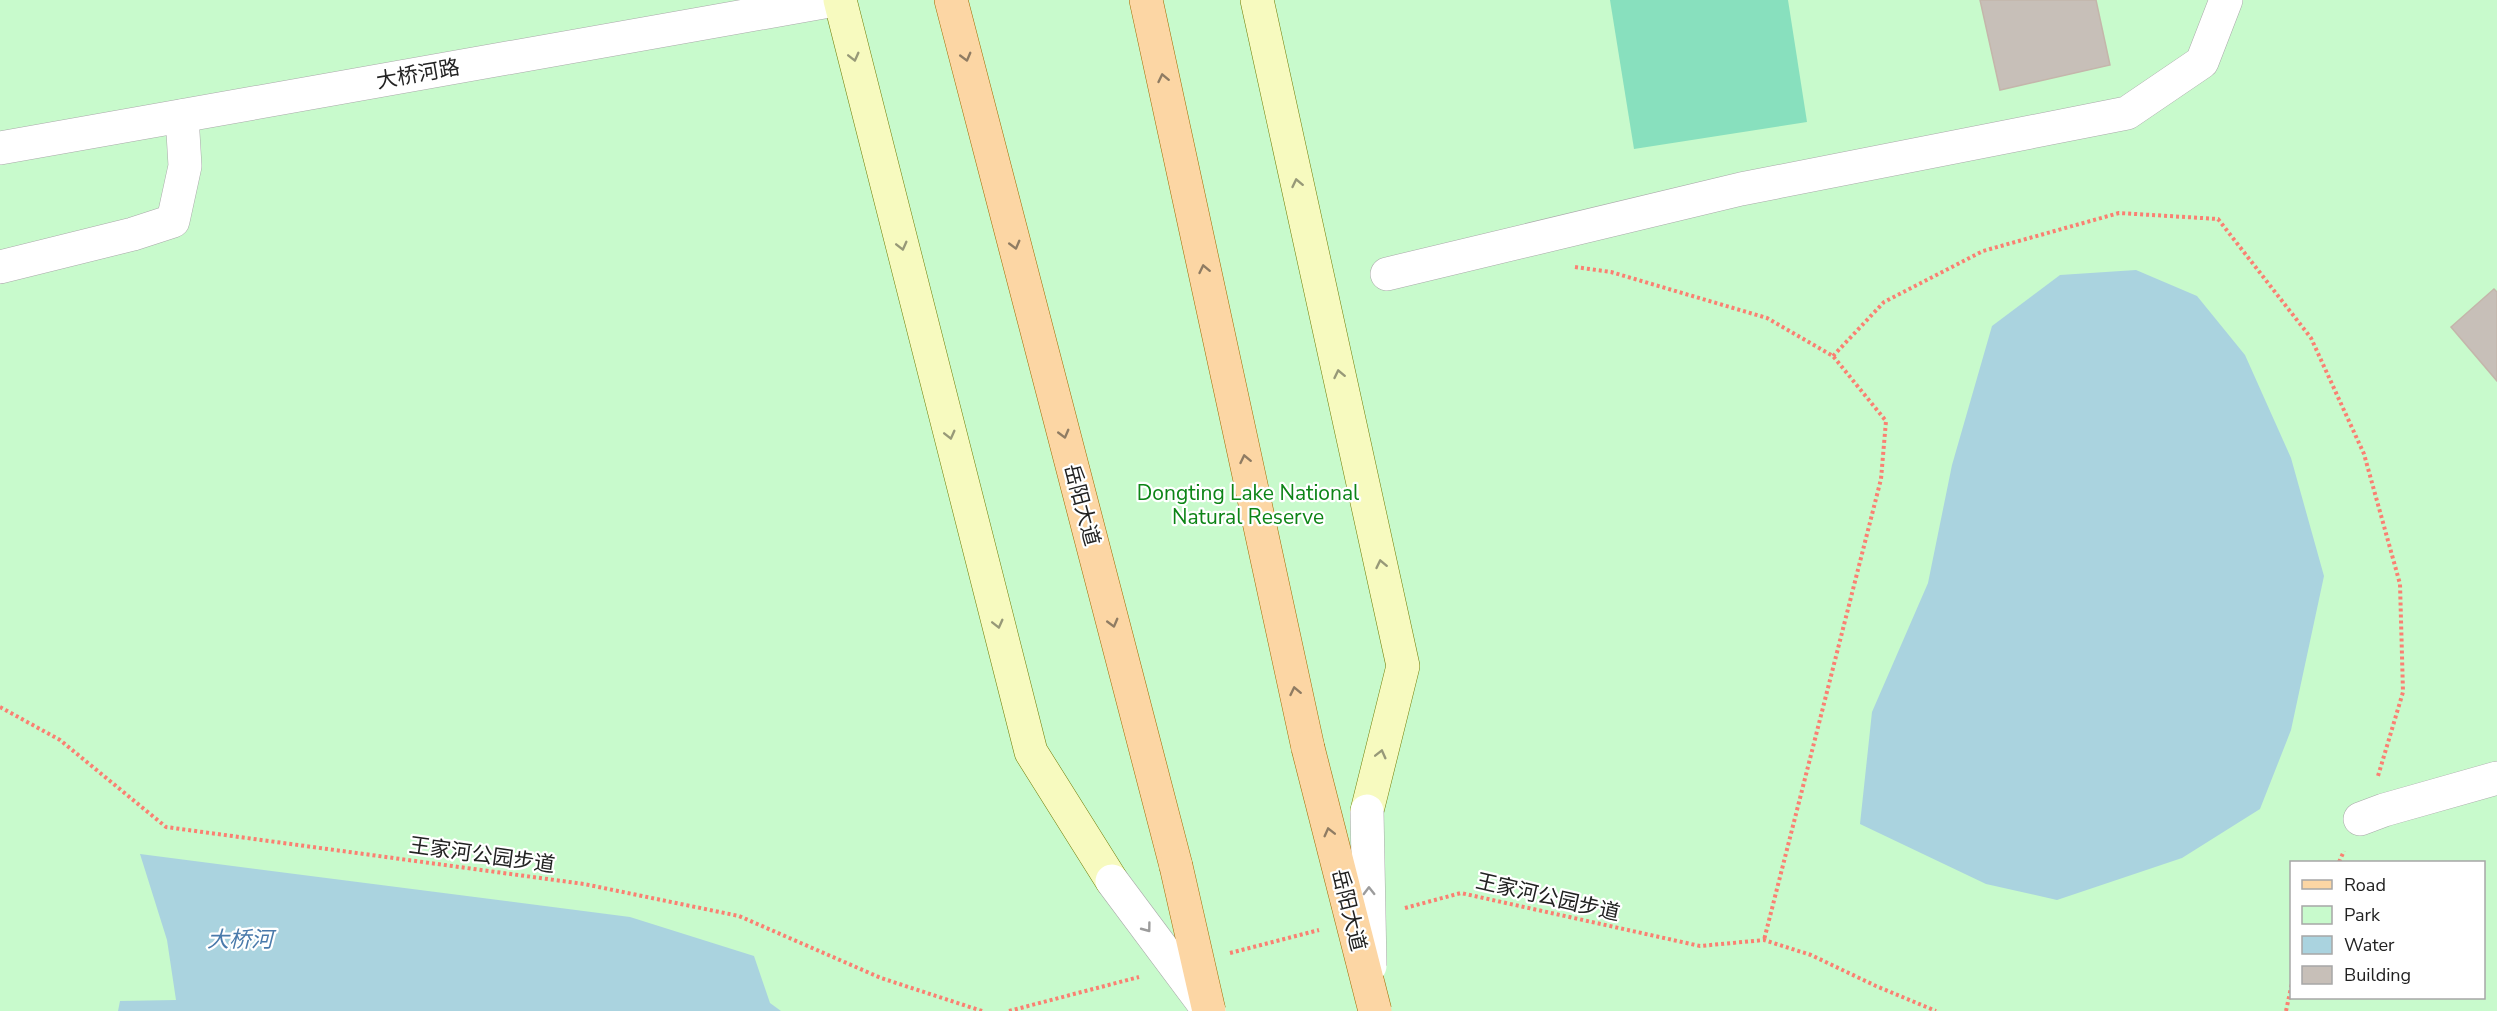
<svg xmlns="http://www.w3.org/2000/svg" width="2497" height="1011" viewBox="0 0 2497 1011" font-family="'Nunito Sans','Noto Sans SC',sans-serif">
<rect width="100%" height="100%" fill="#f2efe9"/>
<path fill="#c8facc" fill-rule="evenodd" d="M0,0h2497v1011h-2497zM2292,862h192v136h-192z"/>
<polygon fill="#88e0be" points="1610,0 1788,0 1807,122 1634,149"/>
<g fill="#aad3df">
<polygon points="2136,270 2197,296 2245,355 2291,458 2324,576 2291,730 2260,809 2182,858 2057,900 1986,884 1860,824 1872,712 1928,583 1952,465 1992,326 2060,275"/>
<polygon points="140,854 630,917 754,956 770,1003 781,1011 118,1011 120,1001 176,1000 167,940"/>
</g>
<g fill="#c7bfb8" stroke="#c4b6ab" stroke-width="1.5">
<polygon points="1980,0 2096,0 2110,65 2000,90"/>
<polygon points="2494,289 2497,292 2497,381 2451,327"/>
</g>
<g fill="none" stroke-linecap="round" stroke-linejoin="round">
<g stroke="#a9a9a9" stroke-width="34">
<g id="minor">
<polyline points="0,267 133,234 173,221 185,166 182,116"/>
<polyline points="1387,274 1741,189 2127,113 2202,62 2226,0"/>
<polyline points="2360,819 2384,810 2497,778"/>
</g>
</g>
<g stroke="#a9a9a9" stroke-width="34">
<polyline id="tertiary" points="0,148 835,0"/>
</g>
<g stroke="#707d05" stroke-width="34">
<g id="secondary">
<polyline points="840,0 1031,752 1112,881"/>
<polyline points="1257,0 1403,666 1367,811"/>
</g>
</g>
<g stroke="#a06b00" stroke-width="34">
<g id="primary">
<polyline points="951,0 1176,866"/>
<polyline points="1146,0 1308,748"/>
</g>
</g>
<g stroke="#fa8072" stroke-width="4" stroke-dasharray="3 3" stroke-linecap="butt">
<polyline points="1575,267 1611,272 1767,318 1833,356 1886,421 1881,479 1764,940"/>
<polyline points="1833,356 1884,302 1983,251 2119,213 2218,219 2311,338 2364,454 2400,584 2403,692 2378,776"/>
<polyline points="0,707 60,740 166,827 584,884 739,916 881,978 982,1011"/>
<polyline points="2339,862 2344,851"/>
<polyline points="1405,908 1461,893 1700,946 1764,940 1811,955 1876,986 1936,1011"/>
<polyline points="1230,953 1319,930"/>
<polyline points="1009,1011 1139,977"/>
<polyline points="2286,1011 2292,983"/>
</g>
<use href="#minor" stroke="#fff" stroke-width="33"/>
<use href="#tertiary" stroke="#fff" stroke-width="33"/>
<use href="#secondary" stroke="#f7fabf" stroke-width="33"/>
<use href="#primary" stroke="#fcd6a4" stroke-width="33"/>
<g stroke="#a9a9a9" stroke-width="34" stroke-linecap="butt">
<g id="tertiary-bridge">
<polyline points="1367,811 1370,966"/>
<polyline points="1112,881 1209,1011"/>
</g>
</g>
<g stroke="#a06b00" stroke-width="34" stroke-linecap="butt">
<g id="primary-bridge">
<polyline points="1308,748 1375,1011"/>
<polyline points="1176,866 1209,1011"/>
</g>
</g>
<use href="#tertiary-bridge" stroke="#fff" stroke-width="33"/>
<use href="#primary-bridge" stroke="#fcd6a4" stroke-width="33"/>
</g>
<defs><path id="oneway-chevron" d="M-2-3.5L2.5 0L-2 3.5" fill="none" stroke-width="1.6" stroke-linecap="round" stroke-linejoin="round" transform="scale(1.5)"/></defs>
<g stroke="#979978">
<use href="#oneway-chevron" transform="translate(854 57) rotate(76)"/>
<use href="#oneway-chevron" transform="translate(1297 183) rotate(-102)"/>
<use href="#oneway-chevron" transform="translate(902 246) rotate(76)"/>
<use href="#oneway-chevron" transform="translate(1339 374) rotate(-102)"/>
<use href="#oneway-chevron" transform="translate(950 435) rotate(76)"/>
<use href="#oneway-chevron" transform="translate(1381 564) rotate(-102)"/>
<use href="#oneway-chevron" transform="translate(998 624) rotate(76)"/>
<use href="#oneway-chevron" transform="translate(1381 754) rotate(-76)"/>
</g>
<g stroke="#8f7c63">
<use href="#oneway-chevron" transform="translate(966 57) rotate(75)"/>
<use href="#oneway-chevron" transform="translate(1163 78) rotate(-102)"/>
<use href="#oneway-chevron" transform="translate(1015 245) rotate(75)"/>
<use href="#oneway-chevron" transform="translate(1204 269) rotate(-102)"/>
<use href="#oneway-chevron" transform="translate(1064 434) rotate(75)"/>
<use href="#oneway-chevron" transform="translate(1245 459) rotate(-102)"/>
<use href="#oneway-chevron" transform="translate(1113 623) rotate(75)"/>
<use href="#oneway-chevron" transform="translate(1295 691) rotate(-102)"/>
<use href="#oneway-chevron" transform="translate(1329 832) rotate(-104)"/>
</g>
<g stroke="#9c9c9c">
<use href="#oneway-chevron" transform="translate(1369 891) rotate(-91)"/>
<use href="#oneway-chevron" transform="translate(1147 928) rotate(53)"/>
</g>
<g text-anchor="middle" stroke-width="4.5" stroke-linejoin="round" paint-order="stroke">
<g font-size="21" fill="#222" stroke="#fff">
<text transform="translate(418 74) rotate(-10)" y="7">大桥河路</text>
<text transform="translate(1082 505) rotate(75)" y="7">岳阳大道</text>
<text transform="translate(482 855) rotate(8)" y="7">王家河公园步道</text>
<text transform="translate(1548 897) rotate(13)" y="7">王家河公园步道</text>
<text transform="translate(1349 910) rotate(76)" y="7">岳阳大道</text>
</g>
<g font-size="21" fill="#0c8416" stroke="#fff">
<text x="1248" y="500">Dongting Lake National<tspan x="1248" dy="24">Natural Reserve</tspan></text>
</g>
<g font-size="22" font-style="italic" fill="#4a7aab" stroke="#fff">
<text x="240" y="947">大桥河</text>
</g>
</g>
<rect x="2290" y="861" width="195" height="138" fill="#ffffff" stroke="#a7a7a7" stroke-width="1.5"/>
<rect x="2302" y="880" width="30" height="9" fill="#fcd6a4" stroke="#a7a7a7" stroke-width="1.5"/>
<text x="2344" y="891" font-size="18" fill="#222222">Road</text>
<rect x="2302" y="906" width="30" height="18" fill="#c8facc" stroke="#a7a7a7" stroke-width="1.5"/>
<text x="2344" y="921" font-size="18" fill="#222222">Park</text>
<rect x="2302" y="936" width="30" height="18" fill="#aad3df" stroke="#a7a7a7" stroke-width="1.5"/>
<text x="2344" y="951" font-size="18" fill="#222222">Water</text>
<rect x="2302" y="966" width="30" height="18" fill="#c7bfb8" stroke="#a7a7a7" stroke-width="1.5"/>
<text x="2344" y="981" font-size="18" fill="#222222">Building</text>
</svg>
